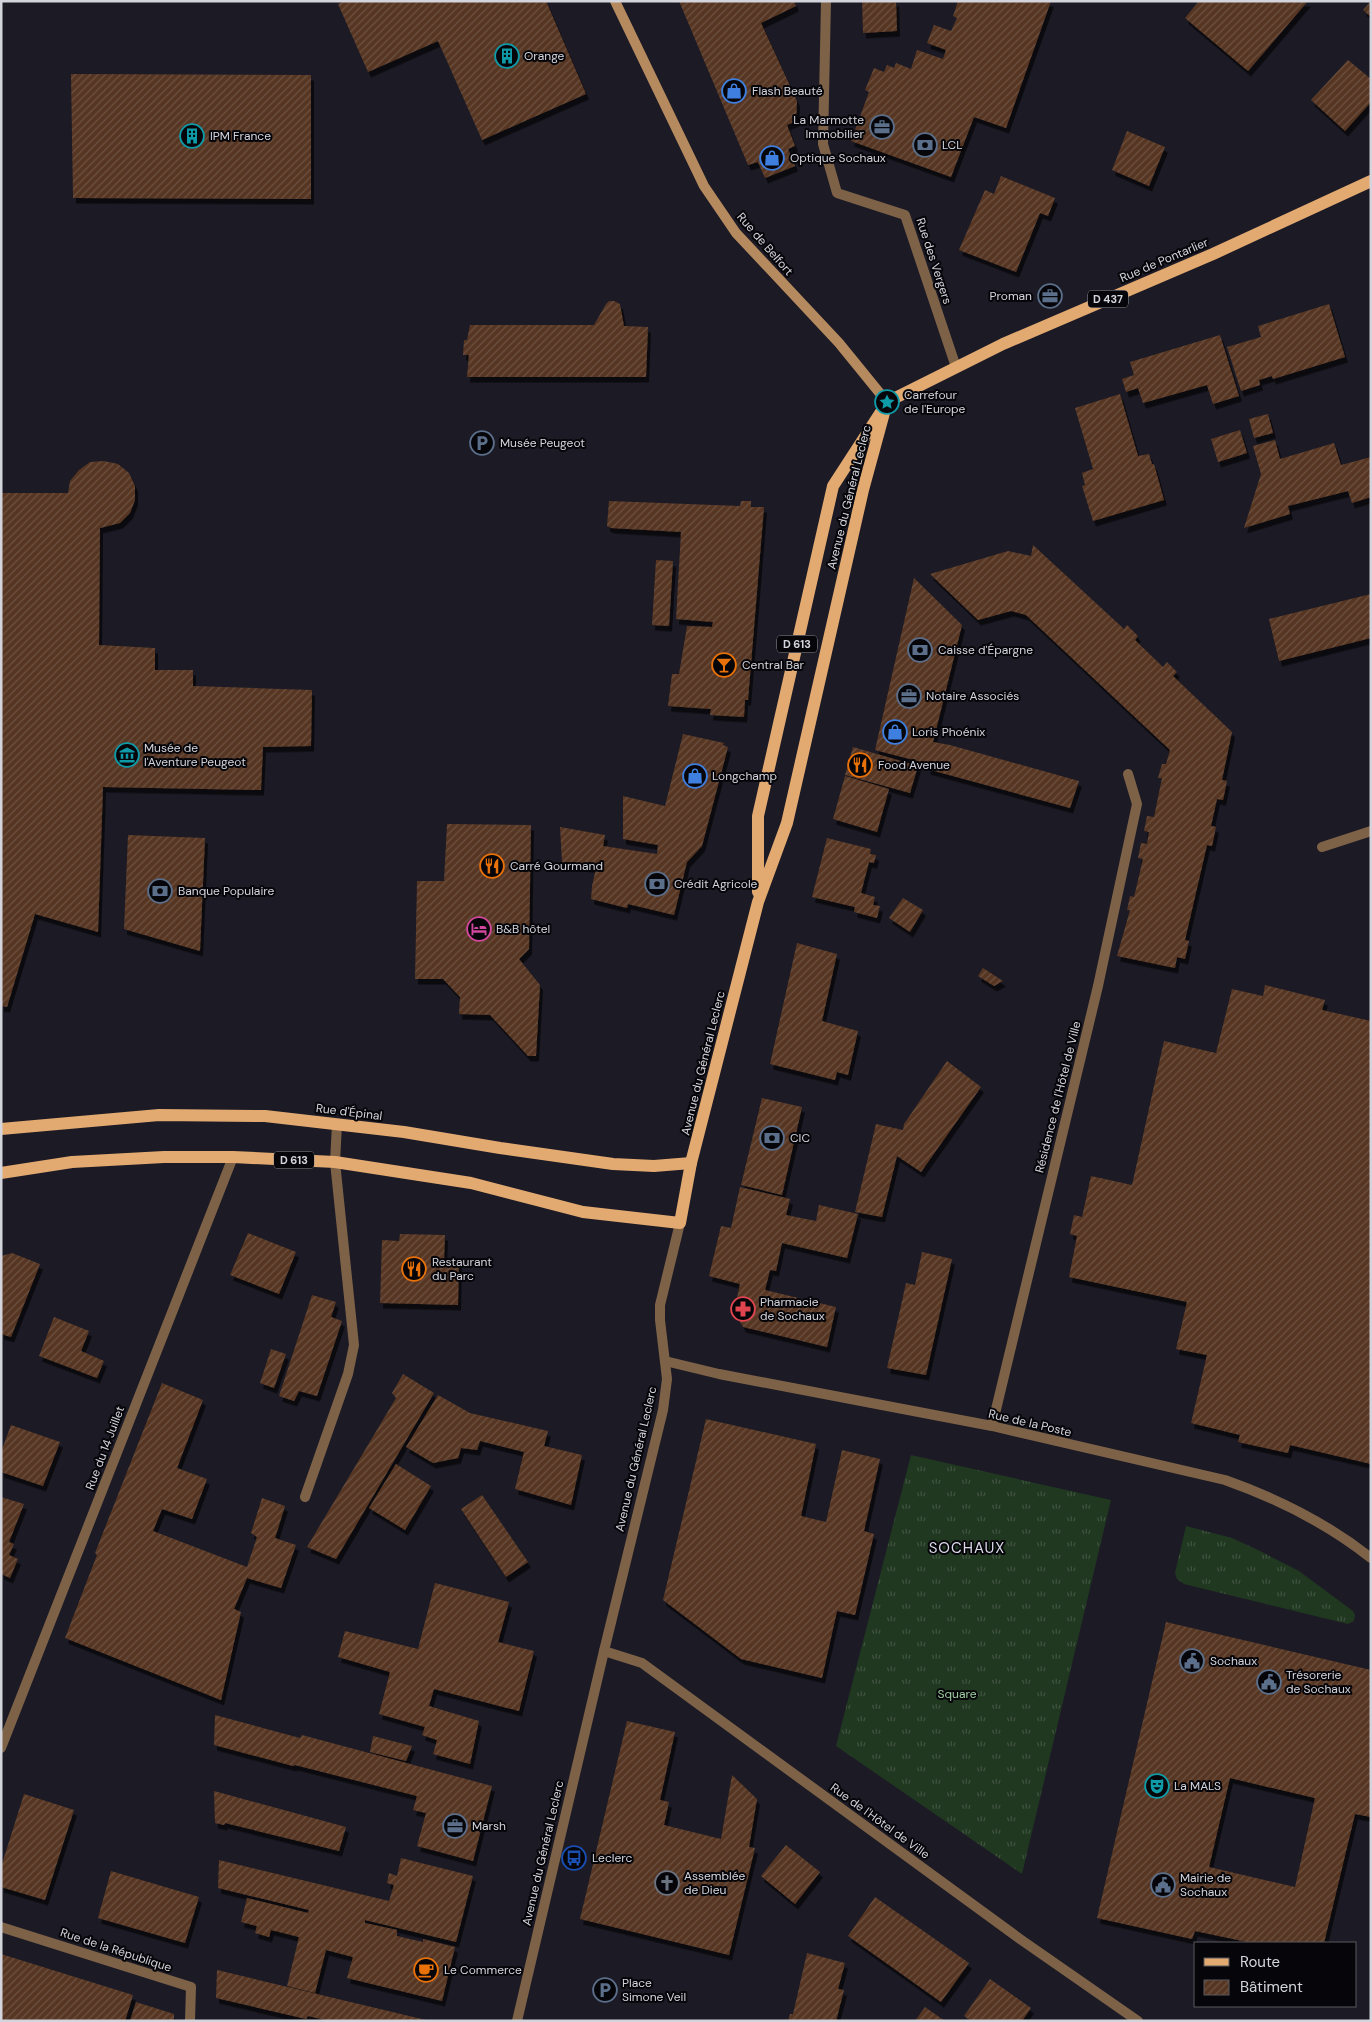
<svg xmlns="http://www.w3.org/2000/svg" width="1372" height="2022" viewBox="0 0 1372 2022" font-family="'DM Sans',sans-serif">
<defs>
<pattern id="grass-tufts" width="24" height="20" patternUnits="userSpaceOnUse" patternTransform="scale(1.25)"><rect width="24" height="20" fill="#203720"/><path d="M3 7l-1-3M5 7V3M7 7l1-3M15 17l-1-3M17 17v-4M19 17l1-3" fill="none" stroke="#405340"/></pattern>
<pattern id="building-hatch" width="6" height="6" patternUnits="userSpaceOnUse" patternTransform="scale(1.25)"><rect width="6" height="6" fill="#563622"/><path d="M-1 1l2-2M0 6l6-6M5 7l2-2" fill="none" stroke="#6d5242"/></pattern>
<filter id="shadow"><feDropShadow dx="3" dy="5.5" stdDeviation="0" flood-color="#0009"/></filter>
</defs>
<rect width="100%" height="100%" fill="#1b1a25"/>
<g fill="url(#grass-tufts)">
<polygon points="911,1455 1111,1500 1022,1874 836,1746"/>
<polygon points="1186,1526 1232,1538 1258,1550 1299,1571 1353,1611 1355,1615 1354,1621 1348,1624 1184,1584 1177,1579 1175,1573"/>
</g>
<g fill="url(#building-hatch)" fill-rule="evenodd" filter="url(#shadow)">
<polygon points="345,1 546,1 586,94 482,140 438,41 368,72 338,4"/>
<polygon points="679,1 794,1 796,6 761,23 797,101 796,121 787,125 795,146 788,149 795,166 765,178 758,162 748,165"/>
<polygon points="862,1 896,1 897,31 863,33"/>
<polygon points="958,1 1051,1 1006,128 974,117 951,177 851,141 869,92 865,90 874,68 884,72 887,65 894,68 896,63 911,69 917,50 943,59 946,50 927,43 934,25 951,31 957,18 953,16"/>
<polygon points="1199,1 1308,1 1248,71 1185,18"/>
<polygon points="1371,1 1371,17 1363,10"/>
<polygon points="1348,60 1371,79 1371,102 1345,131 1311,100"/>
<polygon points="71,74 311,75 311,199 73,198"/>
<polygon points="1127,131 1165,147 1149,186 1112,170"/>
<polygon points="1001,176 1055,198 1048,216 1040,213 1016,272 959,250 985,190 994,194"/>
<polygon points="609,301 614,301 620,304 624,326 648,327 646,377 467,377 469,355 463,355 464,340 467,340 470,325 594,325 606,304"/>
<polygon points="1329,304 1345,357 1273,379 1272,376 1259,380 1260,385 1241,391 1227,347 1261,337 1258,326"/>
<polygon points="1220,335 1239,396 1213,404 1207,385 1143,403 1138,388 1126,392 1122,379 1134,375 1130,362"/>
<polygon points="1120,394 1138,456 1149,454 1152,464 1154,464 1164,500 1093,521 1082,486 1085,485 1082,473 1093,469 1075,408"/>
<polygon points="1268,414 1273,433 1254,438 1249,419"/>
<polygon points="1240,430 1247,453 1218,462 1211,439"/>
<polygon points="1275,440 1280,459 1334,443 1341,465 1371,457 1371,497 1352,503 1348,491 1288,506 1290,514 1244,528 1261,474 1253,446"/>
<polygon points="104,461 118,464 129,473 135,486 135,500 130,513 120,523 100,528 99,645 155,648 155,670 193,670 193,686 312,690 311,746 263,747 261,790 103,787 98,932 35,914 7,1007 1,1006 1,493 68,493 70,481 79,470 90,462"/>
<polygon points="609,501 740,506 741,501 751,501 751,507 764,507 748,700 745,700 744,717 710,715 711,709 668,706 672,674 679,674 687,626 712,627 713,622 676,619 681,532 611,528 607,526"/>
<polygon points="1033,545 1124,629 1127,625 1138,636 1135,640 1163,667 1167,662 1177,672 1173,676 1232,732 1222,780 1227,781 1223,800 1217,799 1211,826 1216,827 1212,846 1207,845 1185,940 1189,941 1185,959 1177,957 1175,968 1117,956 1130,910 1127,910 1130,896 1134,897 1143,859 1138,858 1141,843 1147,844 1149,832 1144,831 1147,816 1154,817 1162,778 1158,778 1162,764 1166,764 1170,750 1026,615 1011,611 978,620 930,574 1008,551 1031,556"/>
<polygon points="656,560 673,561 669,626 652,625"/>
<polygon points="914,578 962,625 933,742 950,745 1079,781 1070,808 927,769 929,764 875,750"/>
<polygon points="1371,594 1371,638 1279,661 1269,619"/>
<polygon points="683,734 724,743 723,745 728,747 702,846 687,862 674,915 628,904 627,908 591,899 592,886 596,868 562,862 560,827 605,835 603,846 657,854 658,845 623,839 623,796 665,806"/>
<polygon points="853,747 918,766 910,793 845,775"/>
<polygon points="845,776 889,789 877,832 833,819"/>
<polygon points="447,824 531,825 529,949 519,959 540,985 536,1056 528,1056 490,1015 459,1014 460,997 443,979 415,979 417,881 444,881"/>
<polygon points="128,835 205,838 200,951 124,929"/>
<polygon points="827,838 871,849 870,854 876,855 874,863 869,862 861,893 875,897 873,905 880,906 877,918 854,912 855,907 812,897"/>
<polygon points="903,898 923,910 910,932 889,918"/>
<polygon points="797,943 837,954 822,1021 858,1031 848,1075 837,1072 835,1080 770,1064"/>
<polygon points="983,968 1003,981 994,986 978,976"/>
<polygon points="1265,985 1325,1000 1322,1010 1371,1021 1371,1464 1290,1445 1288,1453 1238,1442 1240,1435 1191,1423 1207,1355 1176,1349 1187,1302 1069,1277 1077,1236 1070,1234 1074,1215 1082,1217 1091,1176 1132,1185 1164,1041 1216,1053 1232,989 1263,996"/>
<polygon points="947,1061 981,1087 921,1172 897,1156 882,1217 855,1212 876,1124 903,1130 904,1124"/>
<polygon points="762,1098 802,1107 782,1195 741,1185"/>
<polygon points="740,1187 790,1199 786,1215 816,1221 819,1205 858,1214 847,1258 782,1243 776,1271 770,1270 765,1290 836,1307 827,1347 743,1327 734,1311 740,1284 709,1276 721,1226 731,1228"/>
<polygon points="248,1233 296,1252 279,1294 230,1275"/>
<polygon points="400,1234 445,1235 444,1260 459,1261 458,1305 380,1303 382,1240 399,1241"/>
<polygon points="922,1252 952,1259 926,1375 887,1368 906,1283 915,1285"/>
<polygon points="12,1253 40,1264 11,1337 1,1334 1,1256"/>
<polygon points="312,1295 336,1302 331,1317 342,1321 317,1396 299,1391 294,1401 279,1396"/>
<polygon points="54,1317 89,1331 81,1351 104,1361 97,1378 39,1356"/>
<polygon points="271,1349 286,1354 274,1388 260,1383"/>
<polygon points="403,1374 434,1393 336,1559 307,1547 396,1398 392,1393"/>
<polygon points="162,1383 203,1400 177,1468 207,1479 192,1519 162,1509 153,1531 247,1567 257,1537 251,1533 262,1498 285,1506 275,1538 296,1545 281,1588 247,1578 234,1609 241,1612 221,1700 65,1638 97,1555 95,1553"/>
<polygon points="438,1395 470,1413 548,1431 544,1446 582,1455 571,1505 515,1489 524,1452 480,1441 477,1450 461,1448 458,1458 433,1463 406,1447"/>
<polygon points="706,1419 816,1444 801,1516 826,1522 842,1450 880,1459 864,1531 874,1534 855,1615 837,1611 822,1678 741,1659 663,1600"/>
<polygon points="11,1425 60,1442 43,1486 1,1472 1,1452"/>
<polygon points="396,1464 431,1486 405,1530 369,1508"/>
<polygon points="482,1495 528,1562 506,1577 461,1509"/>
<polygon points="1,1497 24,1504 9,1542 14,1544 9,1555 18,1559 10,1578 1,1574"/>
<polygon points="435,1583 509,1602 498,1642 534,1651 519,1711 434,1689 429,1706 479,1721 470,1764 433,1754 437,1740 422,1735 425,1727 379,1714 390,1672 338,1657 345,1631 418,1649"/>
<path d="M1166,1622l205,48v147l-16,-3 -31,129h-72l-57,-12 -3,8 -95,-21zM1230,1778l85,20 -20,89 -86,-20z"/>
<polygon points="215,1715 300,1738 302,1735 492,1786 473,1861 417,1846 426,1813 413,1810 417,1796 295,1765 293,1766 214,1745"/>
<polygon points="627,1721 675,1732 660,1800 669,1802 664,1825 721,1839 732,1775 757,1799 749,1847 755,1848 729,1955 580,1919"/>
<polygon points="373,1736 412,1746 406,1761 370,1752"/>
<polygon points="214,1791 346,1827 339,1851 225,1823 224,1825 215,1823"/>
<polygon points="24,1794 74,1810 45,1900 1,1887 1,1867"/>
<polygon points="786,1845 820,1872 795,1904 761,1876"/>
<polygon points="401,1858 473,1876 456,1942 365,1920 365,1923 397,1930 397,1936 423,1942 423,1939 455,1947 442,2001 347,1978 353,1957 326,1950 315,1993 287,1986 299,1937 271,1930 269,1937 255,1933 257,1926 241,1922 247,1898 308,1913 309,1910 218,1888 219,1860 389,1901 394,1885 387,1883 389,1873 397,1876"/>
<polygon points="111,1871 199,1897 185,1943 98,1918"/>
<polygon points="875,1897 969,1963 941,2002 848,1936"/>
<polygon points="807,1953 845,1963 838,1989 844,1990 836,2021 788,2021 790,2014 793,2014"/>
<polygon points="1,1954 133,1995 125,2021 8,2021 1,2019"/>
<polygon points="217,1970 426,2020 426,2021 329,2021 308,2016 306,2019 216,1998"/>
<polygon points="990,1979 1031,2008 1022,2021 971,2021 964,2016"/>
<polygon points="136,2002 174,2014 174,2021 130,2021"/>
<polygon points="925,2007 945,2021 915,2021"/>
</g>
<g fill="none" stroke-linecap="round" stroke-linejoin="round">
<g stroke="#7d6248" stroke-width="10">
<polyline points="826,1 823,144 837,193 905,215 956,367"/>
<polyline points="1322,847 1371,831"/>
<path d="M665,1361l54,13 273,52 233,54c51,18 103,44 146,78"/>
<polyline points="992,1426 1098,986 1137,804 1128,774"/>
<polyline points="305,1497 348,1374 354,1345 335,1162 337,1124"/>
<polyline points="604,1651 642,1663 1020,1939 1138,2021"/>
<polyline points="1,1748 233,1157"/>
<polyline points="1,1927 191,1987 190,2021"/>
<polyline points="517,2021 604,1651 663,1410 667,1379 660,1320 660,1305 680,1223"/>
</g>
<polyline stroke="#b68a5f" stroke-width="10" points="615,1 704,186 736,233 839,343 887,402"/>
<g stroke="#e2a971" stroke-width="12">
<polyline points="887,402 1003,344 1213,254 1371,181"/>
<polyline points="758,892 758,816 833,486 881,412"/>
<polyline points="1,1129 159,1115 265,1116 404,1132 500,1148 613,1164 654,1166 691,1163"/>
<polyline points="1,1173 72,1162 164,1157 233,1157 335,1162 471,1183 583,1212 680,1223 691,1163 758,902 787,823 863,490 887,402"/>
</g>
</g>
<defs>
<g id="building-ring" transform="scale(1.25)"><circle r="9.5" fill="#06060a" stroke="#0f9aa8" stroke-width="1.5"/><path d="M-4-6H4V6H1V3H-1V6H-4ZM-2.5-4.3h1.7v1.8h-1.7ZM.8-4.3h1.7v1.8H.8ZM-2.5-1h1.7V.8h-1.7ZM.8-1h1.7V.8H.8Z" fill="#0f9aa8"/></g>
<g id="shop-ring" transform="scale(1.25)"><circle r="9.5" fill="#06060a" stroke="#3f7fe0" stroke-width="1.5"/><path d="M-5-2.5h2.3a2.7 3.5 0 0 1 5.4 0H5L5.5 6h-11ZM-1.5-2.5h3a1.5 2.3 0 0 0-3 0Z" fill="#3f7fe0"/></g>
<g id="office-ring" transform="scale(1.25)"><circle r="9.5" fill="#06060a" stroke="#5c6f8a" stroke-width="1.5"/><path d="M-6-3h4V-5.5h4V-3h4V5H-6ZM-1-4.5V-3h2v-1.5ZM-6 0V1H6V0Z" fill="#5c6f8a"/></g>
<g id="bank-ring" transform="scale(1.25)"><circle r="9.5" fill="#06060a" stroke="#5c6f8a" stroke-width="1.5"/><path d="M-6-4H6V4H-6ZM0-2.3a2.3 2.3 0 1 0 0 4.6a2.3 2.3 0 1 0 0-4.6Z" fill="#5c6f8a"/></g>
<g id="sight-ring" transform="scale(1.25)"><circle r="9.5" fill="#06060a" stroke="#0f9aa8" stroke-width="1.5"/><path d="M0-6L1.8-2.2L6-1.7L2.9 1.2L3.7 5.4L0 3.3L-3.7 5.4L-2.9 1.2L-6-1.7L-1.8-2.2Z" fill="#0f9aa8"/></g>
<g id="parking-ring" transform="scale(1.25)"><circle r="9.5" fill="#06060a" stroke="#5c6f8a" stroke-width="1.5"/><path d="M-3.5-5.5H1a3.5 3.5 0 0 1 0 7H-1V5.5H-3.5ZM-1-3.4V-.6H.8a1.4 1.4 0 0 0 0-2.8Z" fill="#5c6f8a"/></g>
<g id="bar-ring" transform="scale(1.25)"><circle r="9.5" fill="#06060a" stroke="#e8710a" stroke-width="1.5"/><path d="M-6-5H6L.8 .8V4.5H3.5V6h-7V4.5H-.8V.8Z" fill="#e8710a"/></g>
<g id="museum-ring" transform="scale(1.25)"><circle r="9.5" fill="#06060a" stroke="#0f9aa8" stroke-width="1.5"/><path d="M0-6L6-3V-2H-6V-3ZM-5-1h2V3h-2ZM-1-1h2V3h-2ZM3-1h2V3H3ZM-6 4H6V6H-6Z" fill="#0f9aa8"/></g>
<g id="restaurant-ring" transform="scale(1.25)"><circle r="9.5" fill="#06060a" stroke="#e8710a" stroke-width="1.5"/><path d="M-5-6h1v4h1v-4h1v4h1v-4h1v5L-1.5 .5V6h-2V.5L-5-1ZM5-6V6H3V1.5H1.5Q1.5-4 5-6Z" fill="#e8710a"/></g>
<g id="hotel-ring" transform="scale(1.25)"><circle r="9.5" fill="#06060a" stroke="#d1479c" stroke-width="1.5"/><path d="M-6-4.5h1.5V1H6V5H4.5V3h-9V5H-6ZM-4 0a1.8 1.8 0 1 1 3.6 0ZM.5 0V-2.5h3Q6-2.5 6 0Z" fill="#d1479c"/></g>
<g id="pharmacy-ring" transform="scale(1.25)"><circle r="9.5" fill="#06060a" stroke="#e0444e" stroke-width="1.5"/><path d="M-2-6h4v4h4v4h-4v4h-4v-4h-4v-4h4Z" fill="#e0444e"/></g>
<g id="civic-ring" transform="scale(1.25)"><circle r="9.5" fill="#06060a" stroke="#5c6f8a" stroke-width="1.5"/><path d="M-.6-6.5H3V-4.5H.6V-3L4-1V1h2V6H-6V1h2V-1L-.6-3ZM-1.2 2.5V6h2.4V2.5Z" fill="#5c6f8a"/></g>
<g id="theatre-ring" transform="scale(1.25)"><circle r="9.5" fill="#06060a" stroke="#0f9aa8" stroke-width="1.5"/><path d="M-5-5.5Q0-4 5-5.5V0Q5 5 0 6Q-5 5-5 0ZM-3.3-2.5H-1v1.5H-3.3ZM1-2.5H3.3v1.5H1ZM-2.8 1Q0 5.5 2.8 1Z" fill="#0f9aa8"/></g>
<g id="bus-ring" transform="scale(1.25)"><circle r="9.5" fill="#06060a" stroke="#1a4fb4" stroke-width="1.5"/><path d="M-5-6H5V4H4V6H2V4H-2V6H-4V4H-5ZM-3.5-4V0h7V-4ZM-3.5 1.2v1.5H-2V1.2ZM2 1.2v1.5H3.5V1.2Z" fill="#1a4fb4"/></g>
<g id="church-ring" transform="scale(1.25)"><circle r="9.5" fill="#06060a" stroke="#6b7280" stroke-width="1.5"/><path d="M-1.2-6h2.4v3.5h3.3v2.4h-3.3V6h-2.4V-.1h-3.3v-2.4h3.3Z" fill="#6b7280"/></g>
<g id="cafe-ring" transform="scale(1.25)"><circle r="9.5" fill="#06060a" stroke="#e8710a" stroke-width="1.5"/><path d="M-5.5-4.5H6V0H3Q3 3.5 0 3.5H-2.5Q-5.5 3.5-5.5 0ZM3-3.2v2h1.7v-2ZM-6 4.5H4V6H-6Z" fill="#e8710a"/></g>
</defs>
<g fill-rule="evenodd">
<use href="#building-ring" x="507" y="56"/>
<use href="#shop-ring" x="734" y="91"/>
<use href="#office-ring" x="882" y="127"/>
<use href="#building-ring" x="192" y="136"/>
<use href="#bank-ring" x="925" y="145"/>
<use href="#shop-ring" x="772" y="158"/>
<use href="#office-ring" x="1050" y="296"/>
<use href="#sight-ring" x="887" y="402"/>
<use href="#parking-ring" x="482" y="443"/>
<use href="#bank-ring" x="920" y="650"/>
<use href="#bar-ring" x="724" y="665"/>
<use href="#office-ring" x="909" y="696"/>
<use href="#shop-ring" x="895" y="732"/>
<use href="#museum-ring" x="127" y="755"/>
<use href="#restaurant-ring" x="860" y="765"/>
<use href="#shop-ring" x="695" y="776"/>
<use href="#restaurant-ring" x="492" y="866"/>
<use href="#bank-ring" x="657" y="884"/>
<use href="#bank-ring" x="160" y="891"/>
<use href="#hotel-ring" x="479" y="929"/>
<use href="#bank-ring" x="772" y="1138"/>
<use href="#restaurant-ring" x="414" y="1269"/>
<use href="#pharmacy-ring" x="743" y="1309"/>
<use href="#civic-ring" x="1192" y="1661"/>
<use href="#civic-ring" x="1269" y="1682"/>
<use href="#theatre-ring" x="1157" y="1786"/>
<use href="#office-ring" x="455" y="1826"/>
<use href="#bus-ring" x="574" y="1858"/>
<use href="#church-ring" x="667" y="1883"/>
<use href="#civic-ring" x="1163" y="1885"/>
<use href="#cafe-ring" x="426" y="1970"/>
<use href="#parking-ring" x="605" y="1990"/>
</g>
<g text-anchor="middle" stroke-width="4" stroke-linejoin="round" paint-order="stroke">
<g fill="#06060a" stroke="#96969d" stroke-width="1">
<rect x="1088" y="290.5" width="40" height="17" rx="4"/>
<rect x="777" y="635.5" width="40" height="17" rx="4"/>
<rect x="274" y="1151.5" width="40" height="17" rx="4"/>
</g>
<g font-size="11" font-weight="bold" fill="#d4d4dc">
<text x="1108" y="303">D 437</text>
<text x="797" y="648">D 613</text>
<text x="294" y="1164">D 613</text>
</g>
<g font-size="12" fill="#d4d4dc" stroke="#06060a" text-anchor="start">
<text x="524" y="60">Orange</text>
<text x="752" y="95">Flash Beauté</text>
<text x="864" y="124" text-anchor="end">La Marmotte<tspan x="864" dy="14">Immobilier</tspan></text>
<text x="210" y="140">IPM France</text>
<text x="942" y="149">LCL</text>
<text x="790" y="162">Optique Sochaux</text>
<text x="1032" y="300" text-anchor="end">Proman</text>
<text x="904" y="399">Carrefour<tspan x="904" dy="14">de l'Europe</tspan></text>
<text x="500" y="447">Musée Peugeot</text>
<text x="938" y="654">Caisse d'Épargne</text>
<text x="742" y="669">Central Bar</text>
<text x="926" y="700">Notaire Associés</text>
<text x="912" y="736">Loris Phoénix</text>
<text x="144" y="752">Musée de<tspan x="144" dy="14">l'Aventure Peugeot</tspan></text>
<text x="878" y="769">Food Avenue</text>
<text x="712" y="780">Longchamp</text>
<text x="510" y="870">Carré Gourmand</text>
<text x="674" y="888">Crédit Agricole</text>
<text x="178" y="895">Banque Populaire</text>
<text x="496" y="933">B&amp;B hôtel</text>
<text x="790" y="1142">CIC</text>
<text x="432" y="1266">Restaurant<tspan x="432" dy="14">du Parc</tspan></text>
<text x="760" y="1306">Pharmacie<tspan x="760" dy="14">de Sochaux</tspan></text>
<text x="1210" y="1665">Sochaux</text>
<text x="1286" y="1679">Trésorerie<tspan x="1286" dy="14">de Sochaux</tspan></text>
<text x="1174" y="1790">La MALS</text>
<text x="472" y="1830">Marsh</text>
<text x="592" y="1862">Leclerc</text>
<text x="684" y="1880">Assemblée<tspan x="684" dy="14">de Dieu</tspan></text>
<text x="1180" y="1882">Mairie de<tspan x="1180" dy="14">Sochaux</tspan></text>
<text x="444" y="1974">Le Commerce</text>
<text x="622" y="1987">Place<tspan x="622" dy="14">Simone Veil</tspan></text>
</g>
<g font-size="12" fill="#d4d4dc" stroke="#06060a">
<text transform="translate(765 244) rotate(49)" y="4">Rue de Belfort</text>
<text transform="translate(1164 260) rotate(-23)" y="4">Rue de Pontarlier</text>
<text transform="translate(934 261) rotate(72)" y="4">Rue des Vergers</text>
<text transform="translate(849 497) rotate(-76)" y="4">Avenue du Général Leclerc</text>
<text transform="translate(703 1063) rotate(-76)" y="4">Avenue du Général Leclerc</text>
<text transform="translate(1058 1097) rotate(-76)" y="4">Résidence de l'Hôtel de Ville</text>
<text transform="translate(349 1112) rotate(7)" y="4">Rue d'Épinal</text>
<text transform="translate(1030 1423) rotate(13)" y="4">Rue de la Poste</text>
<text transform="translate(105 1448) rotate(-69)" y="4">Rue du 14 Juillet</text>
<text transform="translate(636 1459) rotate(-77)" y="4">Avenue du Général Leclerc</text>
<text transform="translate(880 1821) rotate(36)" y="4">Rue de l'Hôtel de Ville</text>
<text transform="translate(543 1853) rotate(-77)" y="4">Avenue du Général Leclerc</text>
<text transform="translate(116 1950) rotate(18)" y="4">Rue de la République</text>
</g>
<g font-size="12" fill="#9fd09f" stroke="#06060a">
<text x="957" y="1698">Square</text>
</g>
<g font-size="15" letter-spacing="1" fill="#dbdbea" stroke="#06060a">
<text x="967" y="1553">SOCHAUX</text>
</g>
</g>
<rect width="1372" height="2022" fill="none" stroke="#d4d4dc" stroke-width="5"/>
<rect x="1194" y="1942" width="162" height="65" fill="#06060a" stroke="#58585e"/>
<rect x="1204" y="1958" width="25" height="8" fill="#e2a971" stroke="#58585e"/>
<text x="1240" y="1967" font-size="15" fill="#d4d4dc">Route</text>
<rect x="1204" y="1980" width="25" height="15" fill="url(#building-hatch)" stroke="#58585e"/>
<text x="1240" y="1992" font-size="15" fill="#d4d4dc">Bâtiment</text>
</svg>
